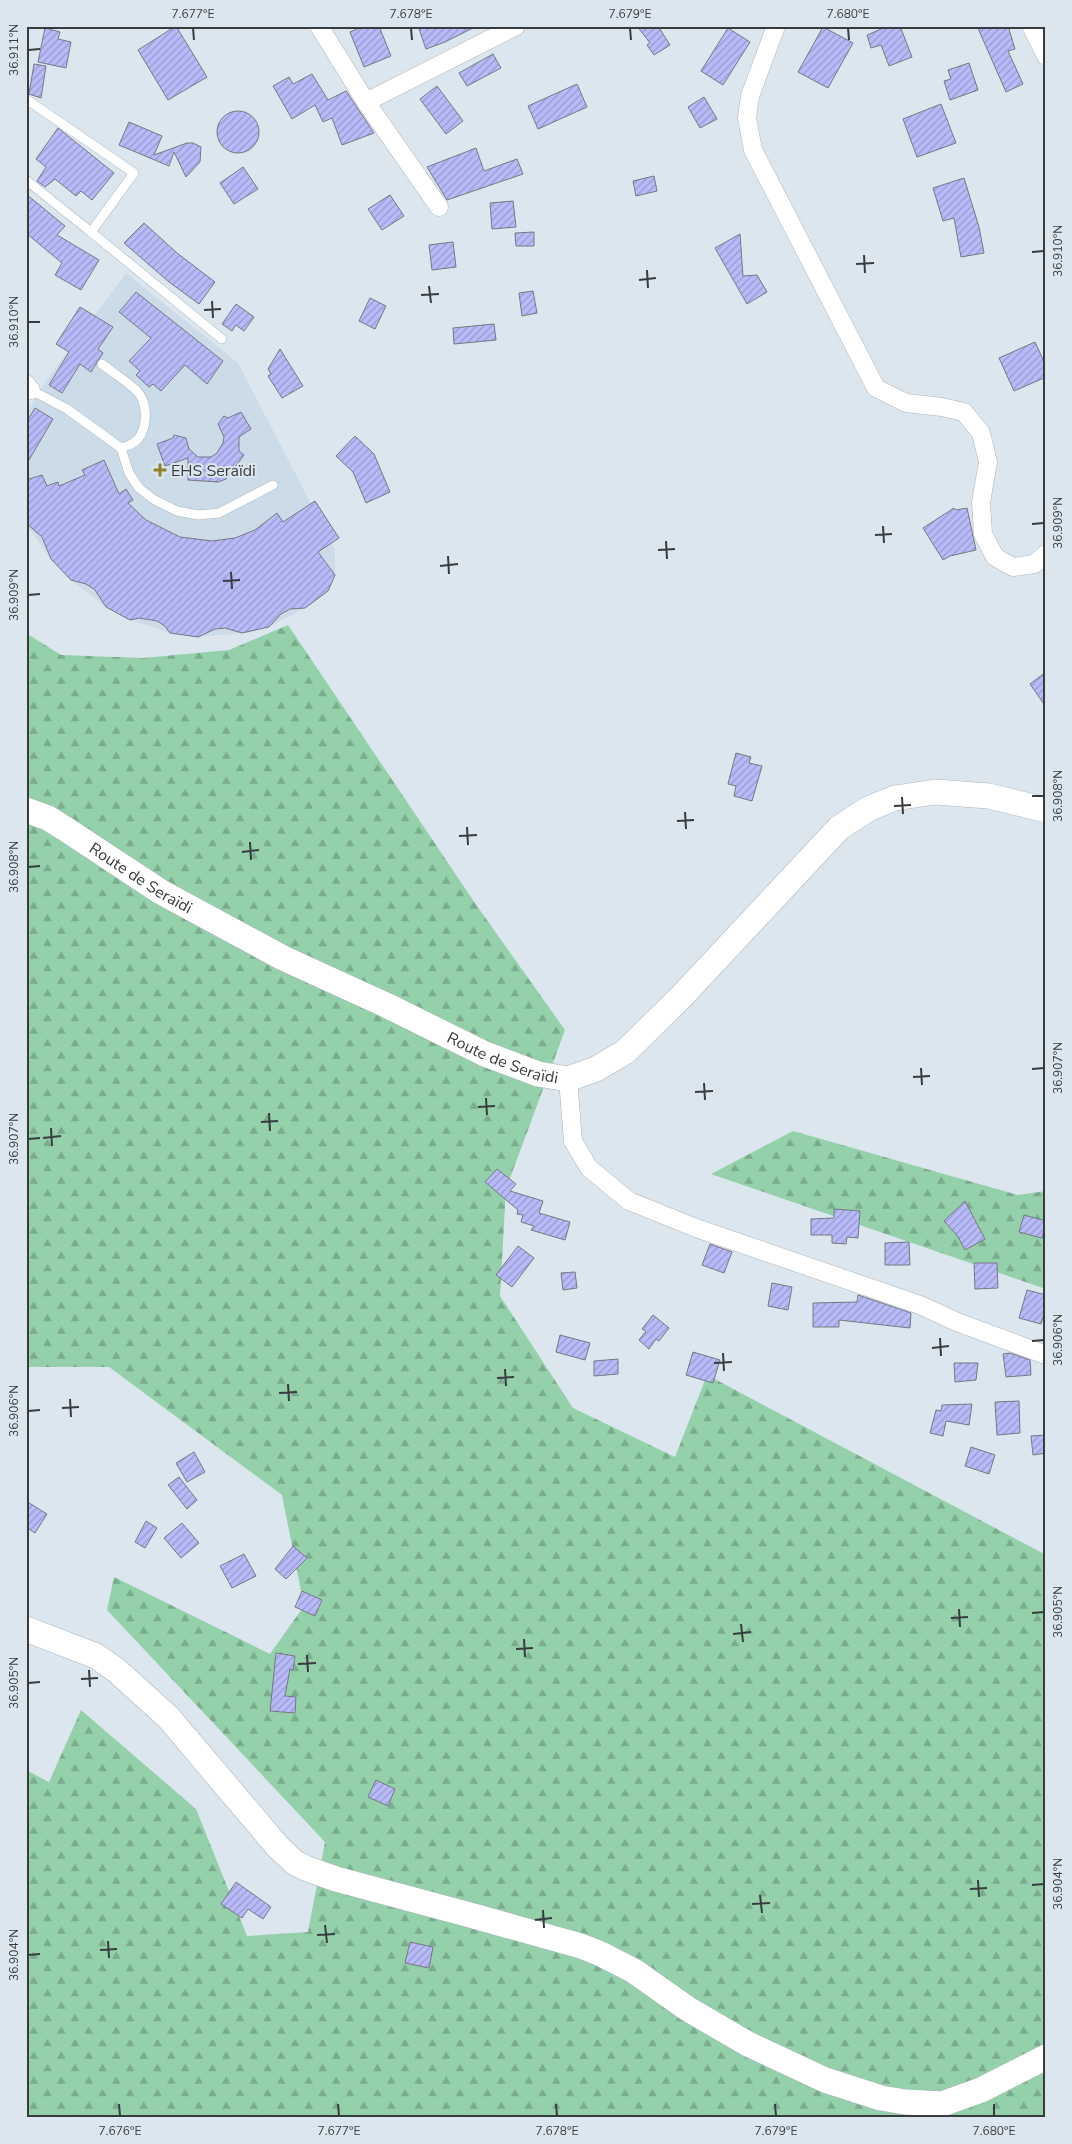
<svg xmlns="http://www.w3.org/2000/svg" width="1072" height="2144" viewBox="0 0 1072 2144" font-family="'Nunito Sans',sans-serif">
<defs>
<pattern id="forest-firs" width="22" height="20" patternUnits="userSpaceOnUse" patternTransform="scale(1.25)"><rect width="22" height="20" fill="#94d1ab"/><path d="M5 1l3.5 6h-7zM16 11l3.5 6h-7z" fill="#7aab8d"/></pattern>
<pattern id="building-hatch" width="6" height="6" patternUnits="userSpaceOnUse" patternTransform="scale(1.25)"><rect width="6" height="6" fill="#b8bbf9"/><path d="M-1 1l2-2M0 6l6-6M5 7l2-2" fill="none" stroke="#9799cb"/></pattern>
</defs>
<rect width="100%" height="100%" fill="#dce6ee"/>
<polygon fill="#cbdce8" points="126,273 238,363 335,550 335,575 328,591 305,608 269,627 242,633 198,637 170,633 130,620 106,607 71,580 51,559 26,524 26,415 45,382"/>
<g fill="url(#forest-firs)">
<polygon points="288,625 477,906 565,1030 506,1189 500,1296 573,1408 675,1457 707,1375 1046,1555 1046,2118 26,2118 26,1770 49,1782 81,1710 196,1809 247,1936 308,1932 325,1842 107,1610 114,1577 270,1654 304,1606 282,1495 109,1367 26,1367 26,633 61,655 143,658 229,650"/>
<polygon points="793,1131 1018,1195 1046,1191 1046,1289 711,1174"/>
</g>
<g fill="url(#building-hatch)" stroke="#767780">
<polygon points="176,26 207,77 168,100 138,50"/>
<polygon points="364,26 379,26 391,56 364,67 350,32"/>
<polygon points="418,26 477,26 445,42 426,49"/>
<polygon points="637,26 658,26 670,45 654,55 647,45 650,43"/>
<polygon points="888,26 900,26 912,57 889,66 881,45 871,48 867,35"/>
<polygon points="977,26 1008,26 1015,49 1008,51 1023,84 1006,92"/>
<polygon points="823,27 853,43 828,88 798,72"/>
<polygon points="45,28 60,32 58,39 71,42 66,68 38,62"/>
<polygon points="728,28 750,42 723,85 701,71"/>
<polygon points="493,54 501,68 467,86 459,73"/>
<polygon points="969,63 978,90 950,100 944,81 951,79 948,70"/>
<polygon points="34,64 46,66 41,98 29,94"/>
<polygon points="312,74 328,100 346,91 374,133 342,145 332,118 323,122 315,105 292,119 273,86 289,77 293,84"/>
<polygon points="577,84 587,107 538,129 528,106"/>
<polygon points="437,86 463,121 446,134 420,99"/>
<polygon points="704,97 717,119 700,128 688,107"/>
<polygon points="941,104 956,143 917,157 903,119"/>
<circle cx="238" cy="132" r="21"/>
<polygon points="129,122 162,136 154,155 187,143 193,143 201,147 200,162 186,177 174,152 169,166 119,145"/>
<polygon points="58,128 114,173 92,200 81,191 76,196 55,179 45,187 37,181 46,167 36,159"/>
<polygon points="476,148 484,171 517,159 523,174 447,200 427,167"/>
<polygon points="243,167 258,189 234,204 220,183"/>
<polygon points="654,176 657,191 636,196 633,181"/>
<polygon points="964,178 979,227 984,253 961,257 954,218 943,221 933,188"/>
<polygon points="26,194 65,226 57,235 99,260 81,290 55,275 62,263 26,233"/>
<polygon points="390,195 404,216 382,230 368,209"/>
<polygon points="513,201 516,227 492,229 490,203"/>
<polygon points="144,223 177,253 215,282 199,304 169,282 124,243"/>
<polygon points="534,232 534,246 516,246 515,233"/>
<polygon points="740,234 743,276 757,275 767,292 747,304 715,248"/>
<polygon points="453,242 456,267 432,270 429,245"/>
<polygon points="533,291 537,313 522,316 519,293"/>
<polygon points="136,292 223,361 207,384 185,365 161,391 153,384 149,387 136,375 140,371 129,361 151,338 119,312"/>
<polygon points="370,298 386,306 375,329 359,321"/>
<polygon points="236,304 254,317 244,331 236,325 232,331 222,324"/>
<polygon points="80,307 113,327 98,349 103,353 91,372 80,364 62,393 49,385 69,352 56,344"/>
<polygon points="494,324 496,340 454,344 453,328"/>
<polygon points="1035,342 1046,366 1046,377 1014,391 999,358"/>
<polygon points="280,349 303,386 282,398 268,376 271,374 268,369"/>
<polygon points="35,408 53,419 26,465 26,423"/>
<polygon points="241,412 251,429 239,437 239,451 244,455 226,479 218,482 188,480 188,458 165,466 157,444 173,438 174,435 186,438 189,449 198,457 211,457 217,453 223,443 224,437 218,424 224,416 228,418"/>
<polygon points="355,436 374,454 390,492 366,503 353,472 336,456"/>
<polygon points="104,460 119,494 126,489 133,500 128,503 146,520 180,537 212,541 235,538 255,530 277,513 283,522 315,501 339,538 318,552 335,575 328,591 305,608 290,609 281,614 269,627 242,633 225,628 215,629 198,637 170,633 165,626 157,621 139,618 130,620 106,607 95,590 86,584 71,580 51,559 42,537 26,523 26,480 42,475 47,486 58,482 59,486 85,475 82,470"/>
<polygon points="954,508 956,510 967,508 976,550 950,556 943,560 923,528"/>
<polygon points="1046,672 1046,707 1030,684"/>
<polygon points="736,753 751,757 749,763 762,766 752,801 734,796 736,786 728,784"/>
<polygon points="497,1169 516,1184 510,1191 543,1201 539,1213 570,1222 565,1240 531,1230 534,1226 521,1222 523,1215 517,1214 518,1210 485,1182"/>
<polygon points="965,1201 985,1239 965,1250 957,1235 944,1221"/>
<polygon points="834,1209 860,1211 858,1238 847,1237 846,1244 832,1243 832,1235 811,1235 811,1219 834,1218"/>
<polygon points="1024,1215 1046,1221 1042,1238 1019,1232"/>
<polygon points="909,1242 910,1265 885,1265 885,1243"/>
<polygon points="710,1244 732,1252 724,1273 702,1265"/>
<polygon points="518,1246 534,1258 512,1287 496,1275"/>
<polygon points="974,1263 997,1263 998,1288 975,1289"/>
<polygon points="575,1272 577,1288 563,1290 561,1273"/>
<polygon points="772,1283 792,1287 788,1310 768,1306"/>
<polygon points="1027,1290 1046,1295 1046,1307 1041,1324 1019,1318"/>
<polygon points="858,1295 911,1313 910,1328 839,1320 839,1327 813,1327 813,1303 857,1302"/>
<polygon points="653,1315 669,1328 659,1341 656,1339 649,1349 639,1340 646,1331 642,1329"/>
<polygon points="560,1335 590,1343 585,1360 556,1352"/>
<polygon points="693,1352 720,1360 713,1383 686,1375"/>
<polygon points="1010,1353 1030,1360 1031,1375 1006,1377 1003,1354"/>
<polygon points="618,1359 618,1374 594,1376 594,1361"/>
<polygon points="954,1363 978,1363 976,1380 955,1382"/>
<polygon points="1019,1401 1020,1433 997,1435 995,1402"/>
<polygon points="972,1404 969,1425 946,1421 943,1436 930,1433 936,1410 941,1411 942,1405"/>
<polygon points="1046,1435 1046,1453 1033,1455 1031,1436"/>
<polygon points="971,1447 995,1455 989,1474 965,1466"/>
<polygon points="194,1452 205,1472 187,1482 176,1463"/>
<polygon points="179,1477 197,1500 187,1509 168,1485"/>
<polygon points="26,1501 47,1514 35,1533 26,1527"/>
<polygon points="146,1521 157,1528 145,1548 135,1542"/>
<polygon points="182,1523 199,1543 181,1558 164,1538"/>
<polygon points="293,1546 307,1558 286,1579 275,1569"/>
<polygon points="244,1554 256,1576 232,1588 220,1566"/>
<polygon points="302,1591 322,1600 315,1616 295,1607"/>
<polygon points="276,1653 295,1656 293,1670 290,1669 285,1696 296,1697 295,1713 270,1711"/>
<polygon points="376,1780 395,1789 388,1806 368,1797"/>
<polygon points="236,1882 271,1907 263,1919 248,1909 242,1918 221,1904"/>
<polygon points="410,1942 433,1947 429,1968 405,1963"/>
</g>
<g fill="none" stroke-linecap="round" stroke-linejoin="round">
<g stroke="#abb5bc" stroke-width="10">
<g id="lane">
<polyline points="26,99 134,173 91,232 26,180"/>
<polyline points="91,232 222,339"/>
<path d="M102,364c11,9 25,17 35,27 11,12 11,35 1,48 -4,5 -10,7 -17,9"/>
<polyline points="31,390 67,409 121,448 129,473 139,488 153,499 177,511 198,515 219,513 273,485"/>
</g>
</g>
<g stroke="#abb5bc" stroke-width="19">
<g id="street">
<polyline points="319,26 366,102 439,207"/>
<polyline points="776,26 750,96 747,118 753,150 876,388 906,403 942,407 964,412 981,433 988,462 981,502 983,534 995,557 1013,567 1034,564 1046,554"/>
<polyline points="1031,26 1046,56"/>
<polyline points="366,102 516,26"/>
<polyline points="26,384 31,390"/>
<polyline points="568,1079 573,1141 589,1168 629,1201 696,1228 920,1305 957,1322 1046,1355"/>
</g>
</g>
<g stroke="#abb5bc" stroke-width="26">
<g id="secondary">
<path id="s1" d="M26,810l22,8 19,12 94,62 122,66 105,48 97,48 53,20 30,5 28,-10 29,-17 56,-55 158,-169 29,-19 27,-11 40,-6 54,4 57,14"/>
<polyline points="26,1629 96,1656 116,1670 168,1717 278,1847 294,1862 305,1868 336,1879 470,1915 581,1946 601,1954 634,1971 688,2009 748,2044 825,2080 881,2098 905,2102 942,2104 981,2090 1046,2057"/>
</g>
</g>
<use href="#lane" stroke="#fff" stroke-width="9"/>
<use href="#street" stroke="#fff" stroke-width="18"/>
<use href="#secondary" stroke="#fff" stroke-width="25"/>
</g>
<path fill="none" stroke="#383c3f" stroke-width="2" d="M193,28l1,12M411,28l1,12M630,28l1,12M848,28l1,12M28,50l12,-1M1032,252l12,-1M864,255l1,18M856,264l18,-1M647,270l1,18M639,280l17,-2M429,286l2,17M421,295l18,-1M212,301l1,17M204,310l17,-1M28,322h12M1032,524l12,-1M883,526l1,17M875,535l17,-1M666,541l1,18M658,550l17,-1M448,556l1,18M440,566l18,-2M231,572l1,17M223,581l17,-1M28,595l12,-1M1032,796h12M902,797l1,17M894,806l17,-1M685,812l1,17M677,821l17,-1M467,827l1,18M459,836l18,-1M250,842l1,18M242,852l17,-2M28,867l12,-1M921,1068l1,17M1032,1069l12,-1M913,1077l17,-1M704,1083l1,17M695,1092l18,-1M486,1098l1,17M478,1107l17,-1M269,1113l1,18M261,1122l17,-1M51,1128l1,18M43,1138l18,-2M28,1139l12,-1M940,1338l1,18M1032,1341l12,-1M932,1348l17,-2M723,1353l1,18M714,1363l18,-1M505,1369l1,17M497,1378l17,-1M288,1384l1,17M279,1393l18,-1M70,1399l1,18M62,1408l17,-1M28,1411l12,-1M959,1609l1,18M1032,1613l12,-1M951,1618l17,-1M741,1624l2,18M733,1634l18,-2M524,1639l1,18M516,1649l17,-1M307,1655l1,17M298,1664l18,-1M89,1670l1,17M81,1679l17,-1M28,1683l12,-1M978,1880l1,17M1032,1885l12,-1M970,1889l17,-1M760,1895l2,18M752,1904l18,-1M543,1910l1,18M535,1920l17,-2M325,1925l2,18M317,1935l18,-1M108,1941l1,17M100,1950l17,-1M28,1955l12,-1M119,2104l1,12M338,2104l1,12M556,2104l1,12M775,2104l1,12M994,2104v12"/>
<path fill="#8f8128" stroke="#dce6ee" stroke-width="2" d="M157.5 462.5h5v5h5v5h-5v5h-5v-5h-5v-5h5z"/>
<g text-anchor="middle" stroke-width="4" stroke-linejoin="round" paint-order="stroke">
<g font-size="16" fill="#383c3f" stroke="#dce6ee" text-anchor="start">
<text x="171" y="476">EHS Seraïdi</text>
</g>
<g font-size="16" fill="#383c3f" stroke="#dce6ee">
<text dy="6" stroke="none"><textPath href="#s1" startOffset="134">Route de Seraïdi</textPath></text>
<text dy="6" stroke="none"><textPath href="#s1" startOffset="539">Route de Seraïdi</textPath></text>
</g>
</g>
<rect width="1072" height="2144" fill="none" stroke="#dce6ee" stroke-width="55"/>
<rect x="28" y="28" width="1016" height="2088" fill="none" stroke="#383c3f" stroke-width="2"/>
<g font-size="12" text-anchor="middle" fill="#383c3f">
<text x="193" y="18">7.677°E</text>
<text x="411" y="18">7.678°E</text>
<text x="630" y="18">7.679°E</text>
<text x="848" y="18">7.680°E</text>
<text transform="translate(14 50) rotate(-90)" y="4">36.911°N</text>
<text transform="translate(1058 251) rotate(-90)" y="4">36.910°N</text>
<text transform="translate(14 322) rotate(-90)" y="4">36.910°N</text>
<text transform="translate(1058 523) rotate(-90)" y="4">36.909°N</text>
<text transform="translate(14 595) rotate(-90)" y="4">36.909°N</text>
<text transform="translate(1058 796) rotate(-90)" y="4">36.908°N</text>
<text transform="translate(14 867) rotate(-90)" y="4">36.908°N</text>
<text transform="translate(1058 1068) rotate(-90)" y="4">36.907°N</text>
<text transform="translate(14 1139) rotate(-90)" y="4">36.907°N</text>
<text transform="translate(1058 1340) rotate(-90)" y="4">36.906°N</text>
<text transform="translate(14 1411) rotate(-90)" y="4">36.906°N</text>
<text transform="translate(1058 1612) rotate(-90)" y="4">36.905°N</text>
<text transform="translate(14 1683) rotate(-90)" y="4">36.905°N</text>
<text transform="translate(1058 1884) rotate(-90)" y="4">36.904°N</text>
<text transform="translate(14 1955) rotate(-90)" y="4">36.904°N</text>
<text x="120" y="2135">7.676°E</text>
<text x="339" y="2135">7.677°E</text>
<text x="557" y="2135">7.678°E</text>
<text x="776" y="2135">7.679°E</text>
<text x="994" y="2135">7.680°E</text>
</g>
</svg>
